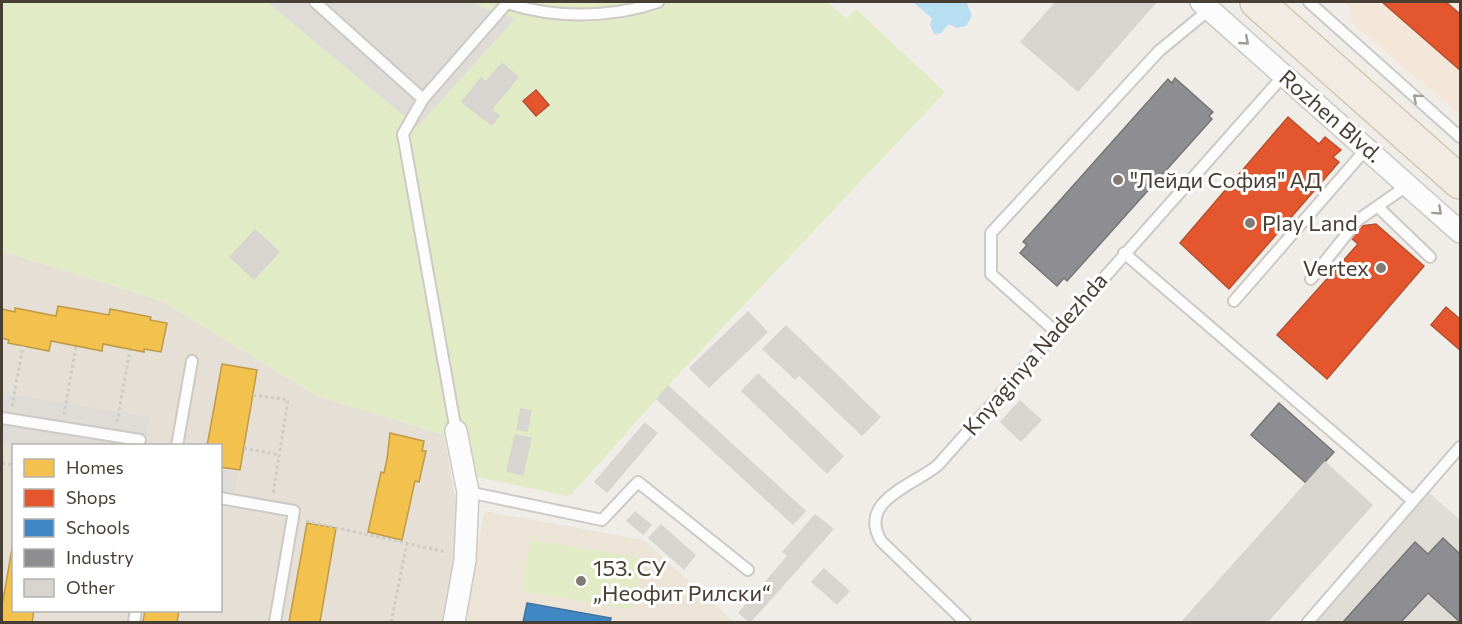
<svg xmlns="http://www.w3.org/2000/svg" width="1462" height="624" viewBox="0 0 1462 624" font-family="Commissioner,sans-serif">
<rect width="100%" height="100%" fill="#f0ede8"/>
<path fill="#e5dfd5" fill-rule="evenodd" d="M2,251l160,50 155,95 127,39 18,100 -15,87h-445zM14,446h206v164h-206z"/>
<polygon fill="#f4e7da" points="1343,2 1460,2 1460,116 1350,21 1350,7"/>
<polygon fill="#e0dcd6" points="1426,490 1460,520 1460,622 1313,622"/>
<polygon fill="#ece4d7" points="484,511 644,540 734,622 465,622"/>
<g fill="#e1ecc6">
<polygon points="2,2 827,2 847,19 856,9 945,92 675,378 572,494 566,496 477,477 474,472 466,429 444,435 317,396 162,301 2,251"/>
<polygon points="531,540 640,558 632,609 522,591"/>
</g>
<g fill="#dfdcd8">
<polygon points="267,2 474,2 479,6 515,19 417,127"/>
<polygon points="2,393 149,417 145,445 19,446 2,443"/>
<polygon points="220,469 238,472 233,500 221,498"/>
</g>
<polygon fill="#b7dff1" points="913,2 970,2 967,4 972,16 966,26 957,28 949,24 941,33 934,34 930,25 932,18"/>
<g fill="#f2c14e" stroke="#bf9a46" stroke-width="1.5">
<polygon points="58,306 109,315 110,309 151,317 150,320 167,323 161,352 144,349 144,352 103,344 102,351 51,341 49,351 8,343 9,340 2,338 2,309 15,312 15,308 56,316"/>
<polygon points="222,364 257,370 240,470 220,467 220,446 207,446"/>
<polygon points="390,433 424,441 422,451 426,451 419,482 415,481 402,540 368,532 381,472 384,473 387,459"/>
<polygon points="307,523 336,528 320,622 289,622"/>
<polygon points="14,537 14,610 34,610 32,622 2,622 2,606"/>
<polygon points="145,610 179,610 177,622 143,622"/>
</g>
<g fill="#e4572e" stroke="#b55030" stroke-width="1.5">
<polygon points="1382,2 1446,2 1460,14 1460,70"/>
<polygon points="536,90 549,105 536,116 523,101"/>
<polygon points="1288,117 1319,144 1325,137 1341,150 1333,157 1339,162 1229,289 1180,243"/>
<polygon points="1376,224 1424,266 1327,379 1277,335 1358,244 1350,237 1361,226"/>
<polygon points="1446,307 1460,319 1460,350 1431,325"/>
</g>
<polygon fill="#3f88c5" stroke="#41729a" stroke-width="1.5" points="527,603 611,618 610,622 523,622"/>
<g fill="#8d8d92" stroke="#787576" stroke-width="1.5">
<polygon points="1175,78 1213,112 1209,116 1212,119 1067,281 1064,278 1057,286 1020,253 1027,245 1023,242 1168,79 1172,83"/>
<polygon points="1279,403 1334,452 1306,483 1251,435"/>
<polygon points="1443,538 1460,554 1460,622 1428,593 1401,622 1343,622 1415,542 1428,554"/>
</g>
<g fill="#d8d4cf" stroke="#d8d4ce" stroke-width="1.5">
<polygon points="1056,2 1156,2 1078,91 1021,42"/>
<polygon points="502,63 518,77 491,110 499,116 492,125 462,102 481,78 486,82"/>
<polygon points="255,230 279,252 254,279 230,257"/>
<polygon points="748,312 767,332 709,387 690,368"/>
<polygon points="786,326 880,417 862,435 799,375 795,379 763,349"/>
<polygon points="758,374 843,456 827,473 742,391"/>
<polygon points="668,386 805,511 793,524 657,399"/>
<polygon points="1020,401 1041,420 1021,441 1001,422"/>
<polygon points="521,409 531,411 527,431 517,429"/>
<polygon points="645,423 657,433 607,492 595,482"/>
<polygon points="515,435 531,438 523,475 507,471"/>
<polygon points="1325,462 1372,505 1267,622 1182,622"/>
<polygon points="635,512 651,525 643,534 627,521"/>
<polygon points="815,515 833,529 750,622 739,613 788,556 783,552"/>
<polygon points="661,525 695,555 684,569 649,538"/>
<polygon points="824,569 849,591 837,604 812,582"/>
</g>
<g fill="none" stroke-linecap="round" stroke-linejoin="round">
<g stroke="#cdc9c4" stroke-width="14">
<g id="service">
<polyline points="315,2 423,99"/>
<polyline points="1309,2 1460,137"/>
<path d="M507,3c47,16 105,15 151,-1"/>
<polyline points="1378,207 1430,257"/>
<polyline points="1124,253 1413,501"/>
<polyline points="1311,279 1358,220 1408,185"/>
<polyline points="1234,301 1367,148"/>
<polyline points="1055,331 991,274 991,233 1159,51 1210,9"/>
<polyline points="2,418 140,440"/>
<polyline points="456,431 403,134 423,99 508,2"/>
<polyline points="177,446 192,361"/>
<polyline points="468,492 602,520 638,482 748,570"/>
<polyline points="220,498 294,511 275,622"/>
<polyline points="134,622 136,610"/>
<path d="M965,622l-84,-81c-24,-41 34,-56 57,-76l346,-390"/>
<polyline points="1308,622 1460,447"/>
</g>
</g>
<g stroke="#cdc9c4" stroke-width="24">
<g id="minor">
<polyline points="1201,2 1460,232"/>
<polyline points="454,622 465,560 468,492 456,431"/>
</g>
</g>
<g stroke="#d4c8b4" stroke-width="36">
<polyline id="primary" points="1257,2 1460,182"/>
</g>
<g stroke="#cecbc7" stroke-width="3" stroke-dasharray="3 3" stroke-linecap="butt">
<polyline points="253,395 288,400 273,494"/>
<polyline points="12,406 23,346"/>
<polyline points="64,415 76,346"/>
<polyline points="117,422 130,350"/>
<polyline points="244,448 279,455"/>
<polyline points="2,463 14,465"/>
<polyline points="306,521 446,552"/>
<polyline points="391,622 407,543"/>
</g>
<use href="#service" stroke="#fdfcfc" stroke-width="10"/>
<use href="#minor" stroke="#fdfcfc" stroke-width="21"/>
<use href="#primary" stroke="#f1ebe3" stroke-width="33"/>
</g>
<defs><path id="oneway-chevron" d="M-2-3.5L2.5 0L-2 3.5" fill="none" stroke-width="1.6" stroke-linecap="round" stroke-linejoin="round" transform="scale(1.5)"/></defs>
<g stroke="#a29d98">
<use href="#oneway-chevron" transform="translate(1245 41) rotate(41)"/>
<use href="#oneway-chevron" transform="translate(1417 98) rotate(-138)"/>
<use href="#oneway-chevron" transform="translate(1438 211) rotate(42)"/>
</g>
<g fill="#827b73" stroke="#fff" stroke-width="2">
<circle cx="1118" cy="180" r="6"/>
<circle cx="1250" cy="223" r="6"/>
<circle cx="1381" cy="268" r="6"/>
<circle cx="581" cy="581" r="6"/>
</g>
<g text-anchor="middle" stroke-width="6" stroke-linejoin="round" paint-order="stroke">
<g font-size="22" fill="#473e34" stroke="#fff">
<text transform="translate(1331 116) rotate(41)" y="8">Rozhen Blvd.</text>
<text transform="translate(1035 354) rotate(-49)" y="8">Knyaginya Nadezhda</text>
</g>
<g font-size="22" fill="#473e34" stroke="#fff" text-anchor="start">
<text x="1130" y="188">"Лейди София" АД</text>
<text x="1262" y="231">Play Land</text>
<text x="1369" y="276" text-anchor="end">Vertex</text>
<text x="593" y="576">153. СУ<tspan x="593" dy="25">„Неофит Рилски“</tspan></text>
</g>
</g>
<rect width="1462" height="624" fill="none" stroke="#473e34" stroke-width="6"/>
<rect x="12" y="444" width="210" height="168" fill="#ffffff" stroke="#b5b2ae" stroke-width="1.5"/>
<rect x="24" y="459" width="30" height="18" fill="#f2c14e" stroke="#b5b2ae" stroke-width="1.5"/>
<text x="66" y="474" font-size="18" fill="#473e34">Homes</text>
<rect x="24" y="489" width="30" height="18" fill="#e4572e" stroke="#b5b2ae" stroke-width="1.5"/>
<text x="66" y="504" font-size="18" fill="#473e34">Shops</text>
<rect x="24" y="519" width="30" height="18" fill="#3f88c5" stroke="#b5b2ae" stroke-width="1.5"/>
<text x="66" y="534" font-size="18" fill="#473e34">Schools</text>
<rect x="24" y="549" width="30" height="18" fill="#8d8d92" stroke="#b5b2ae" stroke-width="1.5"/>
<text x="66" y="564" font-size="18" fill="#473e34">Industry</text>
<rect x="24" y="579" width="30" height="18" fill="#d8d4cf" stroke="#b5b2ae" stroke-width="1.5"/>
<text x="66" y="594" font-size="18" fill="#473e34">Other</text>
</svg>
